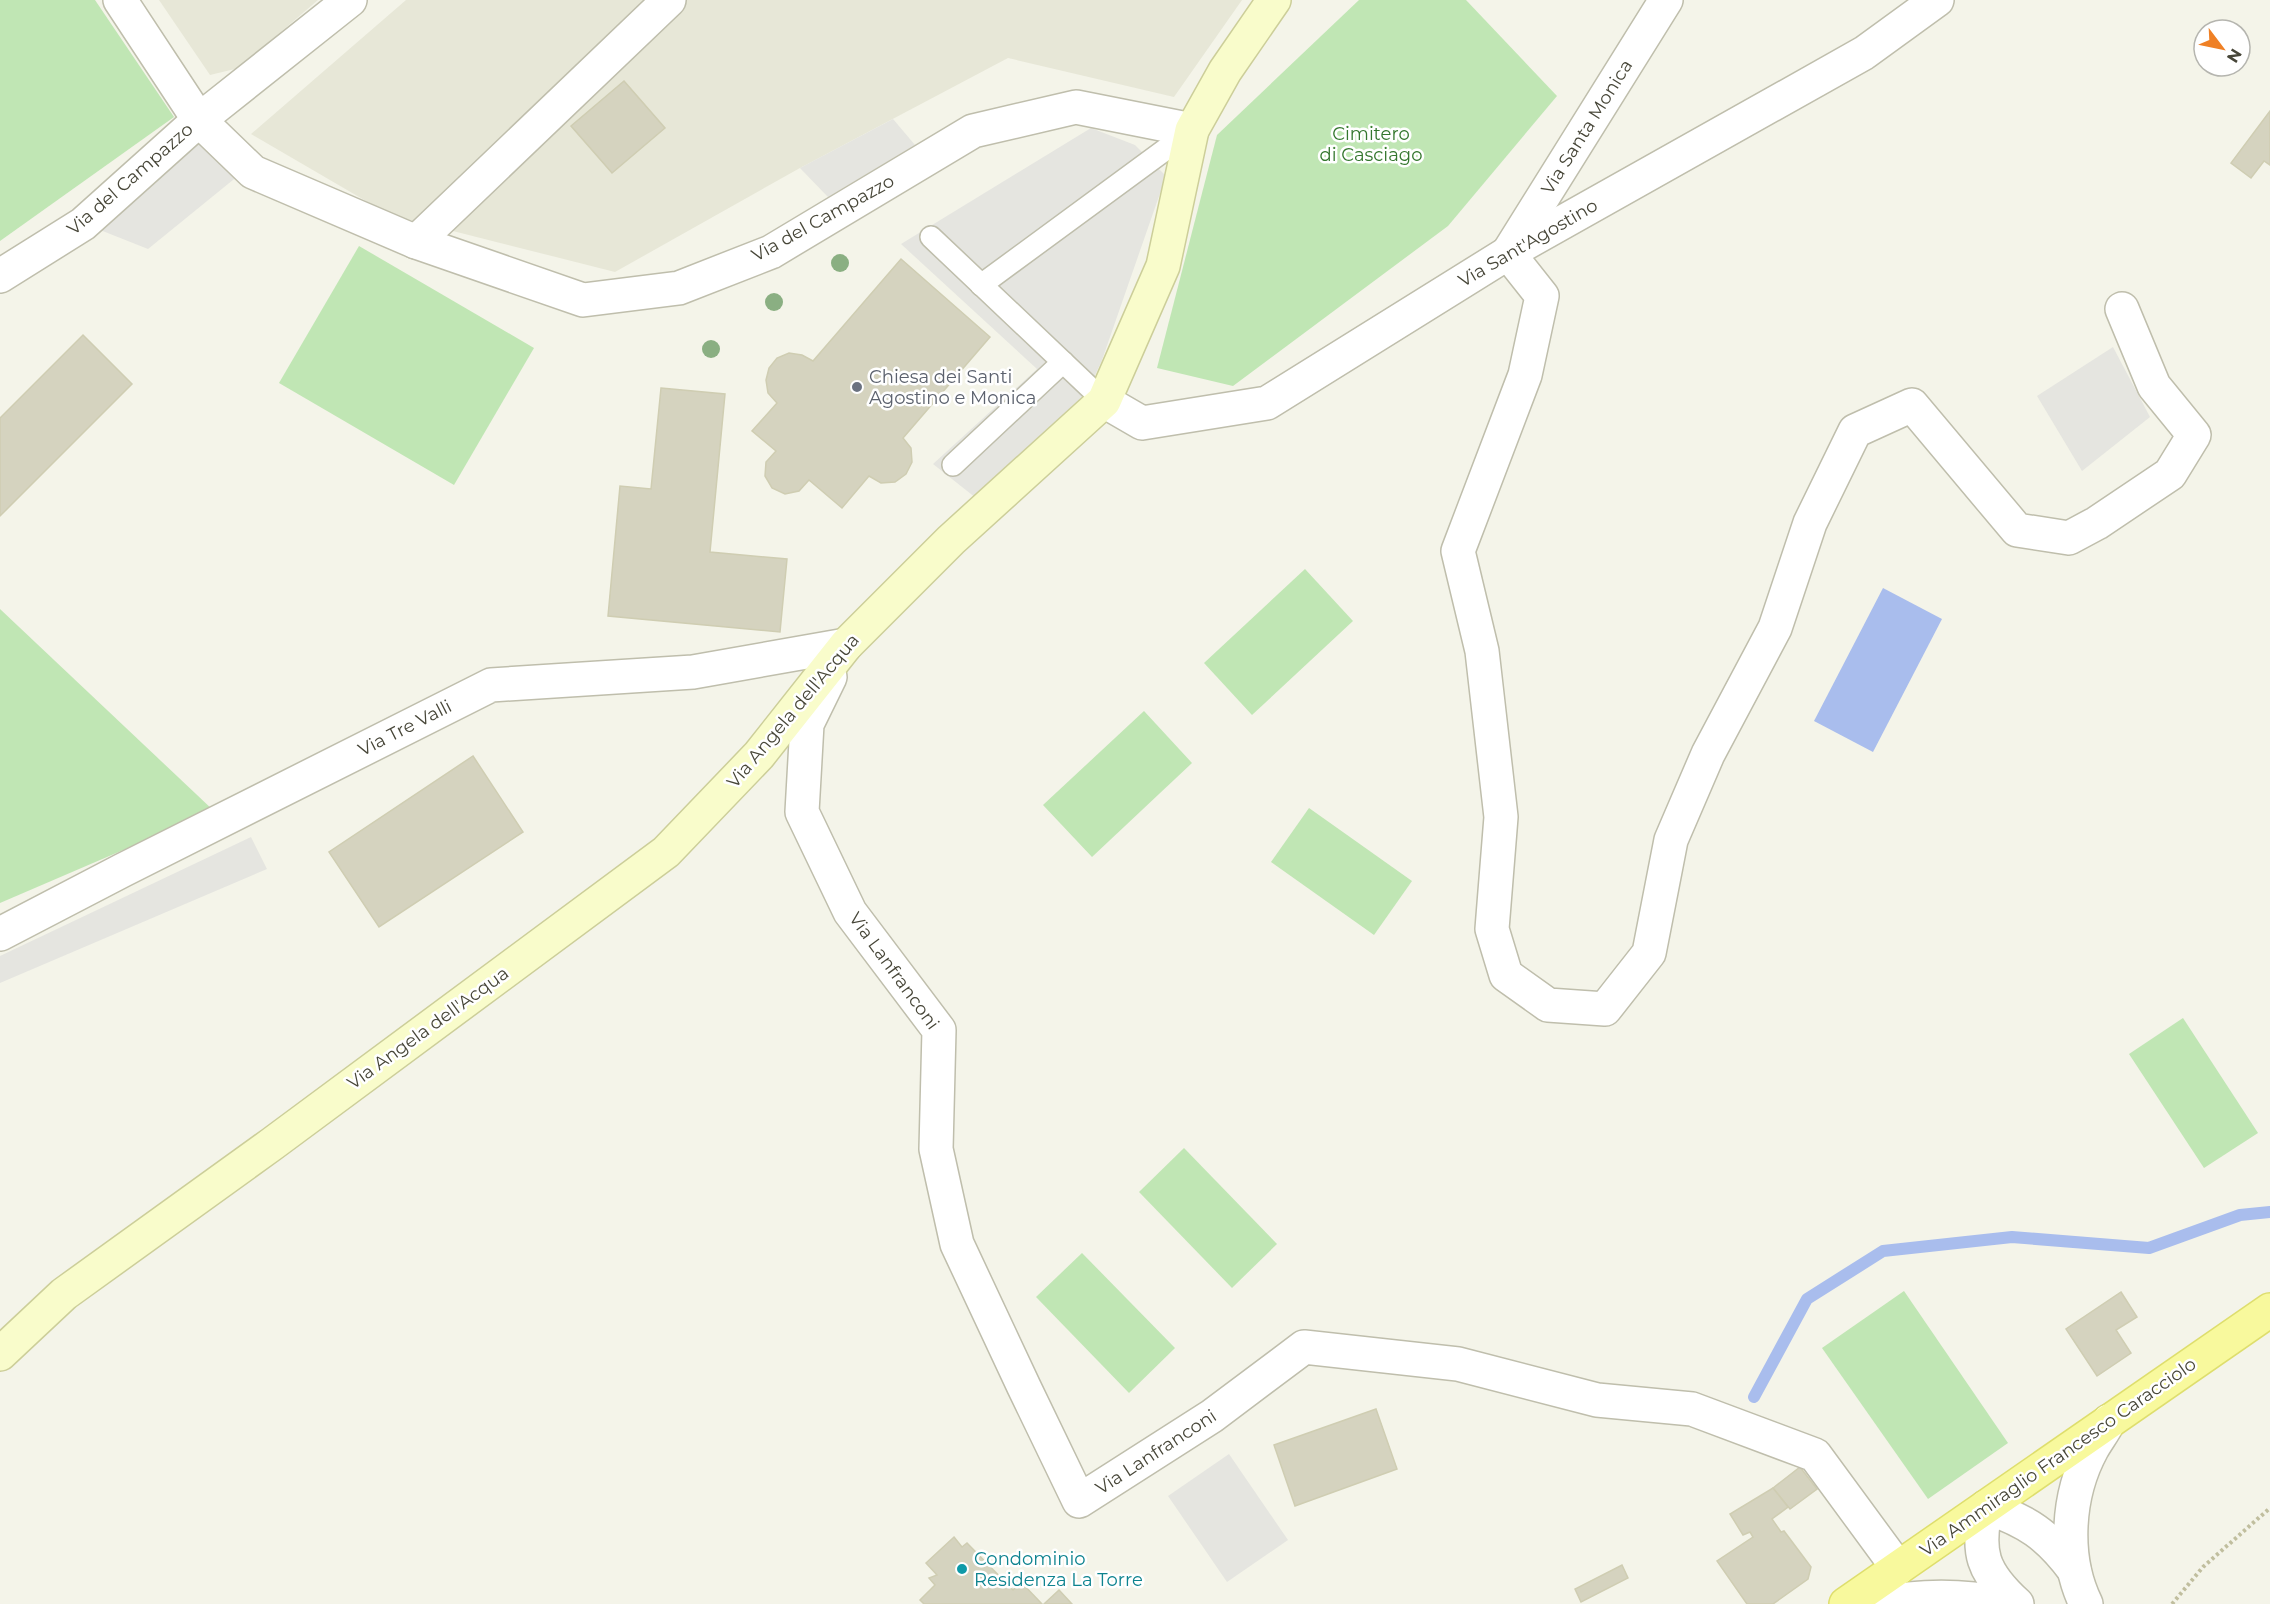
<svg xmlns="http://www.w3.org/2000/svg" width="2270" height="1604" viewBox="0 0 2270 1604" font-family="Montserrat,sans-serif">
<rect width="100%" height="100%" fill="#f4f4e9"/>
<g fill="#e7e7d7">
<polygon points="159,0 318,0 239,68 210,75"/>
<polygon points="406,0 1242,0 1174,97 1008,58 800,168 615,272 390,215 251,134"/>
</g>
<g fill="#c0e6b4">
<polygon points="0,0 95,0 174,117 0,241"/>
<polygon points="1359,0 1466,0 1557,96 1448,226 1233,386 1157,368 1217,135"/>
<polygon points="359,246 534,348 454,485 279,383"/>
<polygon points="1305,569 1353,621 1252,715 1204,663"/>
<polygon points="0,609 214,811 0,903"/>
<polygon points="1144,711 1192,763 1092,857 1043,805"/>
<polygon points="1309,808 1412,881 1374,935 1271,862"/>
<polygon points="2183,1018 2258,1133 2204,1168 2129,1054"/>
<polygon points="1184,1148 1277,1244 1232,1288 1139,1192"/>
<polygon points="1082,1253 1175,1348 1129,1393 1036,1297"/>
<polygon points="1904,1291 2008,1443 1928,1499 1822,1348"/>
</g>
<g fill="#e5e5e0">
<polygon points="893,119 915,145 828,197 800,168"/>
<polygon points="1091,128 1135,145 1166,176 1102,360 1086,395 976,498 933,464 1037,369 901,244"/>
<polygon points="200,137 239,175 148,249 95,228"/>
<polygon points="2113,347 2150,417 2082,471 2037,396"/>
<polygon points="251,837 267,869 0,983 0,956"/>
<polygon points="1229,1454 1288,1540 1227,1582 1168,1496"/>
</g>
<polygon fill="#a9bded" points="1883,588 1942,619 1873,752 1814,721"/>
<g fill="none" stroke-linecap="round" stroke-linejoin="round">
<polyline stroke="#a9bded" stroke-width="12" points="1754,1397 1807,1299 1883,1251 2012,1237 2149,1248 2240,1215 2270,1212"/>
</g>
<g fill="#d5d3bf" stroke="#cfcdb2" stroke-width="1.5">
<polygon points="624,81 665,128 612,173 571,126"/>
<polygon points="2270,111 2270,165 2264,161 2251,178 2231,163"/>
<polygon points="901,259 990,337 903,438 911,448 912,462 906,474 895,482 881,483 869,476 842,508 809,480 799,491 785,494 772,488 765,476 766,462 776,451 752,431 777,403 768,393 766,380 769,368 777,358 789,353 802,355 813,361"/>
<polygon points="83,335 132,384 0,516 0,418"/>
<polygon points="661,388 725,394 710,552 787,559 780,632 608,616 620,486 651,489"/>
<polygon points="473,756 523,832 379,927 329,852"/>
<polygon points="2121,1292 2137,1317 2116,1330 2131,1353 2097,1376 2066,1329"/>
<polygon points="1376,1409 1397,1469 1295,1506 1274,1445"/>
<polygon points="1800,1467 1817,1489 1790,1509 1773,1488"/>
<polygon points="1773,1488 1788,1507 1772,1519 1781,1532 1784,1531 1811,1567 1808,1579 1773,1604 1747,1604 1717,1561 1753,1537 1750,1532 1743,1535 1730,1514"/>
<polygon points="954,1537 962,1547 967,1543 1013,1590 1021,1582 1042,1604 924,1604 920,1600 935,1585 929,1578 937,1575 926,1563"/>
<polygon points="1622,1565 1628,1578 1581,1602 1575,1589"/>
<polygon points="1059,1590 1072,1604 1044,1604"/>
</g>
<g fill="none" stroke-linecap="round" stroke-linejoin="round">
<g stroke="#bfbeac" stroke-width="24">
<g id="lane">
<polyline points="931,237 1104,401"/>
<polyline points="981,285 1192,130"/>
<polyline points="953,465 1063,362"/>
</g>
</g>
<g stroke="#bfbeac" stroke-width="36">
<g id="street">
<polyline points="120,0 199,120 253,172 416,242 583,300 679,288 771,252 973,131 1076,107 1192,130"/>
<polyline points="1666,0 1508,253 1542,296 1525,375 1458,551 1482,651 1501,817 1492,929 1506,975 1548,1005 1605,1009 1649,953 1671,840 1708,754 1775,628 1810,523 1855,431 1912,405 2017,530 2069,538 2097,523 2170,474 2194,435 2154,386 2122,309"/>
<polyline points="416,242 669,0"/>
<polyline points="0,276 83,224 199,120 350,0"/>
<polyline points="1104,401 1142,423 1267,403 1508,253 1864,53 1937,0"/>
<polyline points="830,677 807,724 802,812 850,912 939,1030 936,1149 957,1244 1024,1387 1079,1501 1212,1416 1304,1347 1458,1364 1597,1400 1692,1409 1815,1455 1898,1568"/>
<polyline points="0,934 123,870 491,685 693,672 846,645"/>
<path d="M1879,1604c40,-9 85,-9 124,0"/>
<path d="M2017,1604c-35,-32 -41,-52 -31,-97 41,14 62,28 88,63"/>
<path d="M2086,1604c-23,-47 -19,-109 6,-155 5,-9 12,-18 17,-28"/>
</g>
</g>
<g stroke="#ccce99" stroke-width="36">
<polyline id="secondary" points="0,1354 64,1294 272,1144 666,852 759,755 846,645 951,540 1104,401 1163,266 1192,130 1225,71 1274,0"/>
</g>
<g stroke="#dede6d" stroke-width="36">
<polyline id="primary" points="1846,1604 2270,1310"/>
</g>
<polyline stroke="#c0be9e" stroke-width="4" stroke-dasharray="3 3" stroke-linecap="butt" points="2172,1604 2203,1567 2270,1508"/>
<use href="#lane" stroke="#fff" stroke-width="21"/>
<use href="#street" stroke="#fff" stroke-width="33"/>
<use href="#secondary" stroke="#f9fccb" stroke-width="33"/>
<use href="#primary" stroke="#f8f99d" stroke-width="33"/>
</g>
<g fill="#8aaf82">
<circle cx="840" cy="263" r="9"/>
<circle cx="774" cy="302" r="9"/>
<circle cx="711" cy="349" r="9"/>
</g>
<circle fill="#6b7280" stroke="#fff" stroke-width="2" cx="857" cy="387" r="6"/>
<circle fill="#0f9aa8" stroke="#fff" stroke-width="2" cx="962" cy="1569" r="6"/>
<g text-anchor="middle" stroke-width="5" stroke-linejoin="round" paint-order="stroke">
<g font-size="18" fill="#474638" stroke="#fff">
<text transform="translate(1587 127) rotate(-58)" y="6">Via Santa Monica</text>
<text transform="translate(130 179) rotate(-41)" y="6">Via del Campazzo</text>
<text transform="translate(823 218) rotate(-29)" y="6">Via del Campazzo</text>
<text transform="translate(1528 243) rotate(-30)" y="6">Via Sant'Agostino</text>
<text transform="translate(793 711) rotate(-50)" y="6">Via Angela dell'Acqua</text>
<text transform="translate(405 728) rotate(-27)" y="6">Via Tre Valli</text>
<text transform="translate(894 971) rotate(54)" y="6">Via Lanfranconi</text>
<text transform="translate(428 1028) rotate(-36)" y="6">Via Angela dell'Acqua</text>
<text transform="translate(1156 1452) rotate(-33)" y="6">Via Lanfranconi</text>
<text transform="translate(2058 1457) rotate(-35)" y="6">Via Ammiraglio Francesco Caracciolo</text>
</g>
<g font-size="18" fill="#33762d" stroke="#fff">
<text x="1371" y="140">Cimitero<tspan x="1371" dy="21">di Casciago</tspan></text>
</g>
<g font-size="18" fill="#5b616d" stroke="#fff" text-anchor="start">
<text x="869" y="383">Chiesa dei Santi<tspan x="869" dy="21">Agostino e Monica</tspan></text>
</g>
<g font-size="18" fill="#0d838f" stroke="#fff" text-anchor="start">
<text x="974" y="1565">Condominio<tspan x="974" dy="21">Residenza La Torre</tspan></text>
</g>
</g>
<g transform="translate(2222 48) rotate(122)"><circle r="28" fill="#ffffff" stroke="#b5b5af" stroke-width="1.5"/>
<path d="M0-4.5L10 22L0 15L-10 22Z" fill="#ef8025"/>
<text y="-9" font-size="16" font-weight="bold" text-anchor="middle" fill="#474638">N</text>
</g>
</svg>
